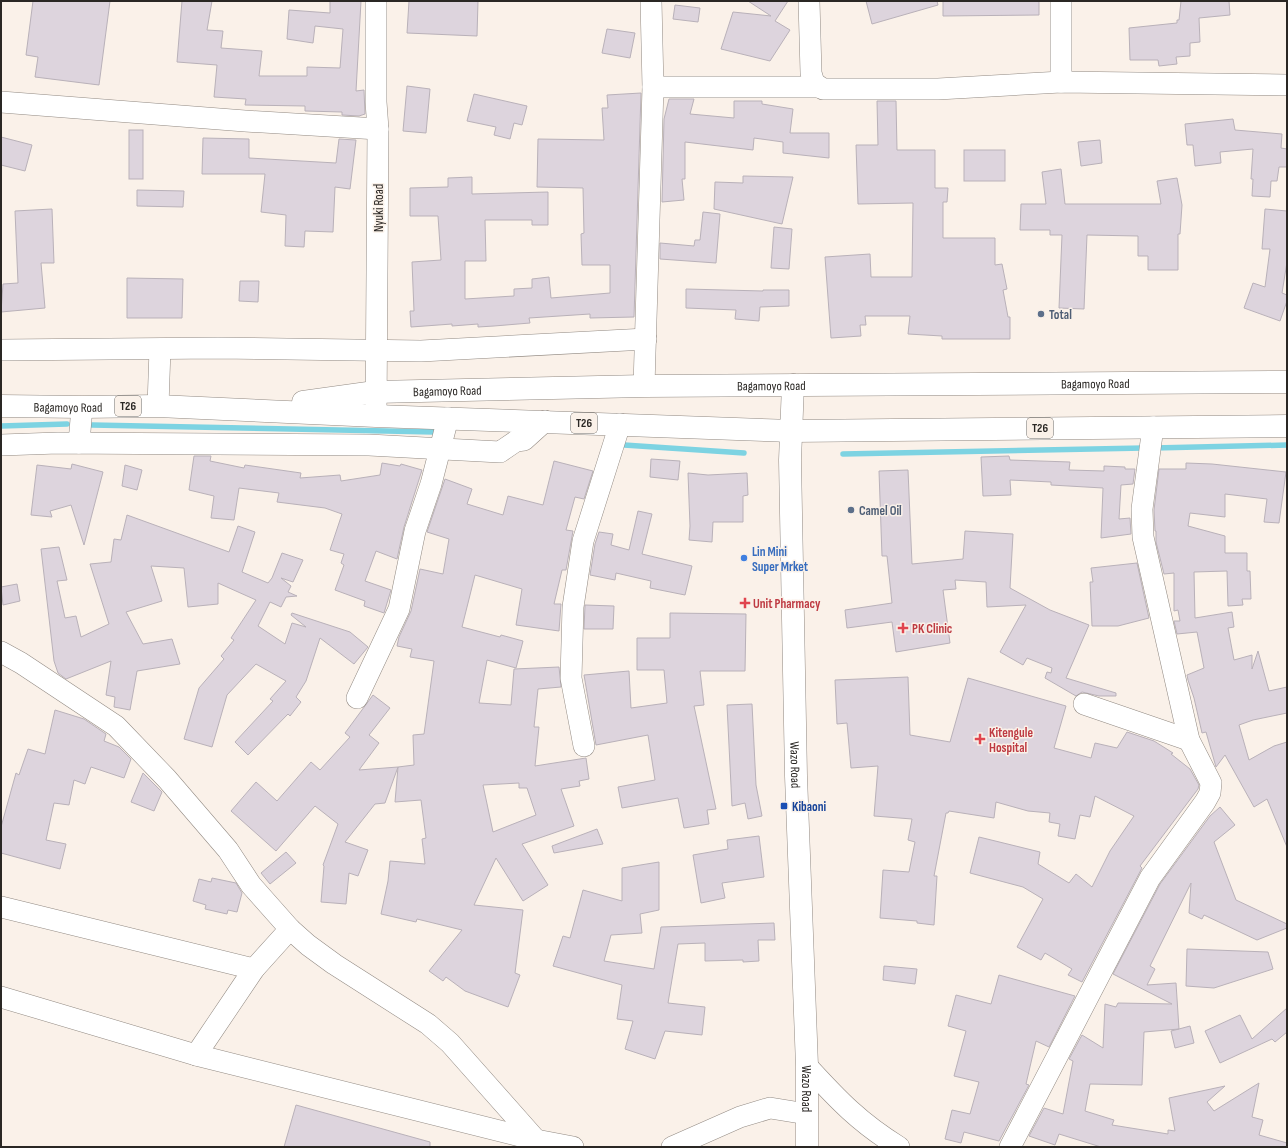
<svg xmlns="http://www.w3.org/2000/svg" width="1288" height="1148" viewBox="0 0 1288 1148" font-family="'Sofia Sans Condensed',sans-serif">
<rect width="100%" height="100%" fill="#faf1e9"/>
<g fill="none" stroke-linecap="round" stroke-linejoin="round">
<g stroke="#7dd3e2" stroke-width="5.5">
<polyline points="92,425 434,432"/>
<polyline points="1,426 67,424"/>
<polyline points="624,445 744,453"/>
<polyline points="1154,448 1287,445"/>
<polyline points="843,454 1144,448"/>
</g>
</g>
<g fill="#ddd4dd" stroke="#b9b1b9" fill-rule="evenodd">
<polygon points="33,1 110,1 99,85 35,77 38,57 26,55"/>
<polygon points="182,1 212,1 207,30 223,31 221,48 262,51 259,76 307,76 307,67 340,68 343,29 315,26 313,43 287,39 289,10 330,13 330,1 361,1 356,91 364,90 365,114 359,116 342,115 342,112 305,111 305,106 245,105 246,99 214,97 217,65 177,62"/>
<polygon points="409,1 478,1 477,36 407,33"/>
<polygon points="748,1 788,1 775,21 790,30 770,61 721,49 733,12 771,16"/>
<polygon points="866,1 937,1 938,5 872,24"/>
<polygon points="943,1 1039,1 1039,15 943,16"/>
<polygon points="1181,1 1229,1 1230,15 1199,18 1200,42 1190,43 1190,56 1176,57 1177,64 1159,66 1158,60 1130,60 1129,28 1177,23 1177,20 1179,20"/>
<polygon points="675,5 700,8 698,22 673,19"/>
<polygon points="607,29 635,33 630,58 602,53"/>
<polygon points="407,86 430,89 426,133 403,131"/>
<polygon points="641,93 634,317 590,318 590,314 529,318 530,323 494,326 478,327 478,324 452,326 452,324 411,327 410,311 414,311 412,262 441,260 438,216 410,216 410,188 448,187 448,178 472,177 472,194 548,192 548,225 532,225 532,220 485,220 486,261 465,261 465,299 514,296 514,289 532,288 532,279 549,277 551,298 610,293 610,265 582,265 581,234 584,233 583,188 537,187 538,139 604,140 602,108 608,108 607,95"/>
<polygon points="474,94 527,106 522,125 514,123 510,139 494,135 496,127 467,121"/>
<polygon points="669,99 694,99 690,114 734,118 734,101 762,101 762,104 793,109 790,133 829,133 829,158 783,153 783,142 754,138 753,150 685,142 685,179 682,179 684,200 662,202 664,119"/>
<polygon points="877,101 896,101 897,150 935,150 935,188 948,188 947,202 943,202 943,238 995,238 995,265 1002,264 1007,289 1003,290 1008,317 1010,317 1010,339 942,339 942,336 908,334 910,316 865,316 866,325 860,325 861,336 831,338 825,257 870,254 871,277 912,277 913,203 858,204 856,145 878,145"/>
<polygon points="1233,119 1235,130 1282,134 1281,148 1287,149 1287,167 1279,167 1277,181 1271,181 1270,197 1252,196 1253,179 1251,179 1253,149 1220,152 1221,163 1195,166 1193,145 1187,145 1185,124"/>
<rect x="129" y="130" width="14" height="49"/>
<polygon points="1,137 32,145 25,171 1,165"/>
<polygon points="203,138 249,139 249,158 336,163 339,139 356,140 350,189 335,187 333,232 305,231 304,247 285,246 286,215 261,212 265,174 202,174"/>
<polygon points="1100,140 1102,163 1081,166 1078,142"/>
<rect x="964" y="150" width="41" height="31"/>
<polygon points="1061,169 1065,204 1161,204 1157,181 1177,178 1182,205 1180,234 1178,234 1178,270 1148,270 1148,256 1138,256 1138,236 1087,235 1084,309 1059,308 1062,235 1050,235 1050,230 1020,230 1021,204 1046,204 1042,172"/>
<polygon points="743,176 793,177 782,224 714,209 715,182 743,183"/>
<polygon points="137,190 184,191 183,207 137,206"/>
<polygon points="52,209 54,263 41,263 45,308 1,312 3,284 18,283 15,211"/>
<polygon points="1265,209 1287,211 1287,262 1282,293 1287,295 1287,301 1280,321 1244,308 1253,283 1265,287 1270,249 1262,249"/>
<polygon points="703,212 720,214 716,263 660,259 660,243 694,246 695,240 700,240"/>
<polygon points="774,227 792,229 789,269 771,268"/>
<polygon points="127,278 183,279 182,318 127,318"/>
<polygon points="240,281 259,281 258,302 239,301"/>
<polygon points="686,289 763,291 763,290 789,290 789,306 760,307 759,321 735,319 736,310 686,308"/>
<polygon points="194,456 211,456 210,461 244,468 245,465 301,473 300,478 340,475 341,481 380,475 382,463 400,466 401,464 422,470 404,527 397,559 376,551 365,581 391,590 384,613 364,606 365,601 335,590 344,565 341,563 344,554 330,550 342,514 325,508 277,502 279,493 239,488 234,520 211,518 214,496 189,490"/>
<polygon points="1009,456 1010,460 1070,462 1069,470 1104,471 1104,466 1125,467 1125,469 1135,469 1133,484 1121,485 1119,519 1130,518 1131,534 1101,538 1103,488 1051,485 1051,482 1010,480 1011,495 983,496 981,457"/>
<polygon points="651,459 680,461 678,480 650,477"/>
<path d="M554,461l39,10 -9,28 -9,-2 -9,33 7,1 -7,39h-4l-8,34h7l-2,27 -43,-6 6,-36 -47,-14 -13,52 38,10 1,-2 22,6 -7,27 -29,-8 -8,43 32,2 3,-36 45,-2 2,20 -23,2 -4,38h5l-4,39 51,-8 3,21 -10,2 1,5 -19,3 13,37 -52,18 26,41 -25,16 -27,-43 -22,47 49,5 -8,63 5,2 -12,32 -43,-16 -19,-14 -3,4 -14,-10 33,-41 -45,-11 -1,3 -35,-8 7,-33 2,-20 35,3 -3,-25 4,-1 -5,-38 -26,2 3,-35 16,-2 -1,-30 11,-1 10,-73 -24,-4 2,-8 -15,-3 2,-9 12,-26 9,-42 23,5 6,-35 -22,-7 18,-53 27,10 -5,15 36,11 5,-19 35,9zM519,783v5h8l9,27 -43,17 -10,-47z"/>
<polygon points="1186,463 1212,464 1286,472 1279,523 1264,522 1267,499 1225,494 1225,517 1190,513 1188,526 1225,536 1225,553 1247,553 1247,571 1250,571 1251,599 1242,599 1243,605 1228,606 1227,571 1194,572 1195,618 1232,612 1234,627 1228,628 1234,660 1252,655 1252,669 1258,651 1269,691 1287,687 1287,713 1253,720 1239,725 1249,760 1274,746 1287,742 1287,847 1267,799 1254,807 1225,755 1216,767 1206,732 1202,733 1194,698 1188,680 1187,675 1204,668 1197,632 1177,634 1174,621 1180,621 1178,610 1174,611 1174,573 1164,574 1156,542 1156,531 1155,531 1154,510 1159,469 1186,469"/>
<polygon points="72,464 103,472 84,545 71,505 50,511 52,517 31,515 37,465 71,469"/>
<polygon points="125,465 142,470 137,490 122,486"/>
<polygon points="908,470 912,564 963,559 965,531 1013,534 1010,588 1050,610 1089,625 1066,678 1116,693 1116,696 1099,696 1082,692 1076,696 1045,678 1047,672 1051,673 1052,668 1027,658 1023,665 1000,652 1026,605 987,607 986,582 955,580 956,589 943,590 950,643 896,652 892,622 847,628 845,610 892,603 887,556 882,556 879,471"/>
<polygon points="688,473 708,475 747,473 748,495 743,496 743,522 713,522 712,542 689,540 690,526"/>
<polygon points="638,511 652,514 642,554 692,566 685,595 650,588 651,581 616,573 615,580 590,575 595,544 599,532 613,534 611,545 629,550"/>
<polygon points="127,515 229,552 238,526 255,532 242,572 268,583 272,578 282,553 303,560 293,582 281,578 291,586 288,592 297,596 286,597 281,607 270,602 258,626 285,644 292,623 306,627 291,615 292,613 350,632 368,647 354,664 320,638 306,681 296,697 301,702 290,716 288,714 248,755 235,742 273,701 270,699 286,681 256,664 227,695 212,747 184,739 199,688 224,659 221,656 234,640 231,638 256,600 218,583 218,604 188,607 184,568 151,566 162,601 126,612 143,644 172,639 180,664 137,671 130,710 114,707 115,697 106,695 111,661 66,679 58,673 54,661 41,549 59,547 67,580 57,581 65,618 76,616 81,637 109,624 90,564 111,562 114,539 121,540"/>
<polygon points="1137,563 1149,618 1118,626 1092,626 1090,582 1093,582 1091,568"/>
<polygon points="17,584 20,601 3,605 1,587"/>
<polygon points="585,605 614,606 613,629 584,629"/>
<polygon points="670,613 746,614 745,671 700,671 704,705 694,706 716,809 707,810 709,824 684,828 678,798 622,808 618,787 655,780 648,735 596,745 584,675 629,671 631,708 667,703 664,670 637,670 637,638 670,638"/>
<polygon points="908,677 910,735 950,742 968,678 1066,706 1054,748 1091,758 1095,743 1117,748 1127,732 1154,741 1173,753 1171,754 1190,769 1199,785 1198,789 1140,866 1142,868 1082,982 1068,975 1072,969 1045,953 1041,960 1017,947 1043,899 1023,887 970,873 979,837 1040,852 1038,864 1069,883 1076,874 1092,887 1110,851 1134,816 1095,796 1090,817 1080,815 1075,839 1058,836 1060,824 1049,822 1050,813 1028,811 996,802 994,818 949,811 948,813 946,813 934,876 937,876 934,925 917,923 917,921 880,918 883,870 909,872 915,842 908,840 912,819 874,816 878,766 851,768 847,723 837,724 835,680"/>
<polygon points="373,695 390,708 369,735 379,743 359,770 398,767 385,803 375,804 345,842 368,850 358,876 349,873 346,904 321,902 324,866 323,865 338,824 315,806 276,851 231,811 256,782 277,801 311,762 320,770 350,737 345,733"/>
<polygon points="752,704 756,785 762,816 748,819 745,803 732,806 727,705"/>
<polygon points="55,710 84,719 106,734 104,741 119,747 131,759 124,778 91,767 85,784 74,780 69,805 54,803 46,840 66,844 60,869 1,853 1,827 16,773 19,775 28,749 45,754"/>
<polygon points="143,773 162,792 154,811 131,802"/>
<polygon points="1220,807 1235,825 1214,842 1236,900 1287,924 1287,928 1257,940 1204,915 1202,919 1189,913 1191,883 1150,966 1155,969 1147,985 1176,983 1179,1029 1190,1026 1194,1043 1175,1048 1171,1031 1179,1029 1144,1032 1142,1085 1090,1084 1085,1111 1114,1120 1112,1125 1168,1134 1168,1130 1175,1131 1169,1098 1225,1086 1207,1102 1214,1111 1259,1083 1252,1117 1263,1120 1259,1135 1287,1143 1286,1147 1101,1147 1059,1134 1055,1145 1029,1136 1044,1108 1063,1114 1073,1061 1069,1059 1082,1035 1103,1048 1105,1004 1116,1007 1118,1003 1172,1004 1113,974 1160,884 1210,816"/>
<polygon points="597,829 603,844 554,853 552,846"/>
<polygon points="759,836 764,877 722,883 725,898 701,903 693,855 728,849 727,840"/>
<polygon points="286,852 296,863 270,884 261,873"/>
<polygon points="659,862 659,910 640,914 642,933 611,935 604,961 654,969 661,927 774,923 775,940 758,940 759,961 743,962 743,960 705,961 705,943 678,944 668,1003 705,1007 702,1035 665,1031 655,1059 625,1049 633,1021 617,1019 622,985 553,966 563,936 570,938 583,890 622,901 622,868"/>
<polygon points="212,878 236,883 242,893 237,912 228,910 227,914 205,909 206,905 193,901 199,879 211,882"/>
<polygon points="1187,949 1268,952 1273,969 1214,988 1186,986"/>
<polygon points="884,966 917,969 915,984 883,980"/>
<polygon points="999,975 1075,996 1049,1047 1036,1041 1026,1084 1029,1085 999,1141 964,1132 961,1143 945,1139 952,1110 970,1114 979,1082 954,1076 966,1031 948,1026 956,995 991,1004"/>
<polygon points="1287,1008 1287,1032 1275,1042 1272,1039 1220,1063 1205,1031 1240,1015 1252,1039"/>
<polygon points="296,1105 430,1142 430,1147 284,1147"/>
</g>
<g fill="none" stroke-linecap="round" stroke-linejoin="round">
<g stroke="#928a83" stroke-width="22">
<g id="minor">
<polyline points="376,1 376,102 378,129 376,416"/>
<polyline points="809,1 811,73 814,83 823,89 938,89 1061,82 1287,85"/>
<polyline points="1061,1 1061,82"/>
<polyline points="653,87 818,87"/>
<polyline points="1,102 245,121 378,129"/>
<polyline points="1,350 218,348 421,351 646,339"/>
<polyline points="644,386 653,87 651,1"/>
<polyline points="158,406 160,349"/>
<polyline points="79,443 82,407"/>
<polyline points="1,445 58,443 369,445 500,452 516,441 524,440 545,421"/>
<polyline points="1,652 21,663 116,726 167,779 228,850 251,885 290,929 308,945 334,964 428,1024 450,1043 536,1140"/>
<polyline points="357,698 399,609 415,531 431,484 448,418"/>
<polyline points="1084,704 1189,740"/>
<polyline points="584,746 571,678 573,607 583,541 620,424"/>
<polyline points="1,907 254,969"/>
<polyline points="1,997 196,1055 536,1140 573,1147"/>
<polyline points="196,1055 254,969 290,929"/>
<path d="M807,1066c31,34 53,57 92,81"/>
<polyline points="672,1147 740,1117 770,1108 807,1114"/>
<polyline points="1010,1147 1150,878 1205,802 1210,793 1211,783 1189,740 1143,537 1142,509 1153,427"/>
</g>
</g>
<g stroke="#928a83" stroke-width="23">
<g id="major">
<path id="s1" d="M793,385l-3,75 6,316 11,290v81"/>
</g>
</g>
<g stroke="#928a83" stroke-width="23">
<g id="highway">
<path id="s2" d="M303,402l72,-10 269,-6 643,-4"/>
<path id="s3" d="M1,406l81,1 76,-1 218,10 417,15 494,-5"/>
</g>
</g>
<use href="#minor" stroke="#fff" stroke-width="21"/>
<use href="#major" stroke="#fff" stroke-width="22"/>
<use href="#highway" stroke="#fff" stroke-width="22"/>
</g>
<g fill="#5c6f8a" stroke="#faf1e9" stroke-width="1.5">
<circle cx="1041" cy="314" r="4"/>
<circle cx="851" cy="510" r="4"/>
</g>
<circle fill="#3f7fe0" stroke="#faf1e9" stroke-width="1.5" cx="744" cy="558" r="4"/>
<g fill="#e0444e" stroke="#faf1e9" stroke-width="1.5">
<path d="M743 597h4v4h4v4h-4v4h-4v-4h-4v-4h4z"/>
<path d="M901 622h4v4h4v4h-4v4h-4v-4h-4v-4h4z"/>
<path d="M978 733h4v4h4v4h-4v4h-4v-4h-4v-4h4z"/>
</g>
<rect fill="#1a4fb4" stroke="#faf1e9" stroke-width="1.5" x="780" y="802" width="8" height="8" rx="2"/>
<g text-anchor="middle" stroke-width="3" stroke-linejoin="round" paint-order="stroke">
<g fill="#faf1e9" stroke="#68645f" stroke-width="1">
<rect x="115" y="396" width="26" height="20" rx="3"/>
<rect x="571" y="413" width="26" height="20" rx="3"/>
<rect x="1027" y="418" width="26" height="20" rx="3"/>
</g>
<g font-size="12" font-weight="bold" fill="#2a2724">
<text x="128" y="410">T26</text>
<text x="584" y="427">T26</text>
<text x="1040" y="432">T26</text>
</g>
<g font-size="13" fill="#2a2724" stroke="#faf1e9">
<text transform="translate(378 208) rotate(-90)" y="5">Nyuki Road</text>
<text dy="5" stroke="none"><textPath href="#s2" startOffset="793">Bagamoyo Road</textPath></text>
<text dy="5" stroke="none"><textPath href="#s2" startOffset="469">Bagamoyo Road</textPath></text>
<text dy="5" stroke="none"><textPath href="#s2" startOffset="145">Bagamoyo Road</textPath></text>
<text dy="5" stroke="none"><textPath href="#s3" startOffset="67">Bagamoyo Road</textPath></text>
<text dy="5" stroke="none"><textPath href="#s1" startOffset="380">Wazo Road</textPath></text>
<text dy="5" stroke="none"><textPath href="#s1" startOffset="704">Wazo Road</textPath></text>
</g>
<g font-size="13" font-weight="bold" fill="#4e5e75" stroke="#faf1e9" text-anchor="start">
<text x="1049" y="319">Total</text>
<text x="859" y="515">Camel Oil</text>
</g>
<g font-size="13" font-weight="bold" fill="#366cbe" stroke="#faf1e9" text-anchor="start">
<text x="752" y="556">Lin Mini<tspan x="752" dy="15">Super Mrket</tspan></text>
</g>
<g font-size="13" font-weight="bold" fill="#be3a42" stroke="#faf1e9" text-anchor="start">
<text x="753" y="608">Unit Pharmacy</text>
<text x="912" y="633">PK Clinic</text>
<text x="989" y="737">Kitengule<tspan x="989" dy="15">Hospital</tspan></text>
</g>
<g font-size="13" font-weight="bold" fill="#164399" stroke="#faf1e9" text-anchor="start">
<text x="792" y="811">Kibaoni</text>
</g>
</g>
<rect width="1288" height="1148" fill="none" stroke="#2a2724" stroke-width="4"/>
</svg>
